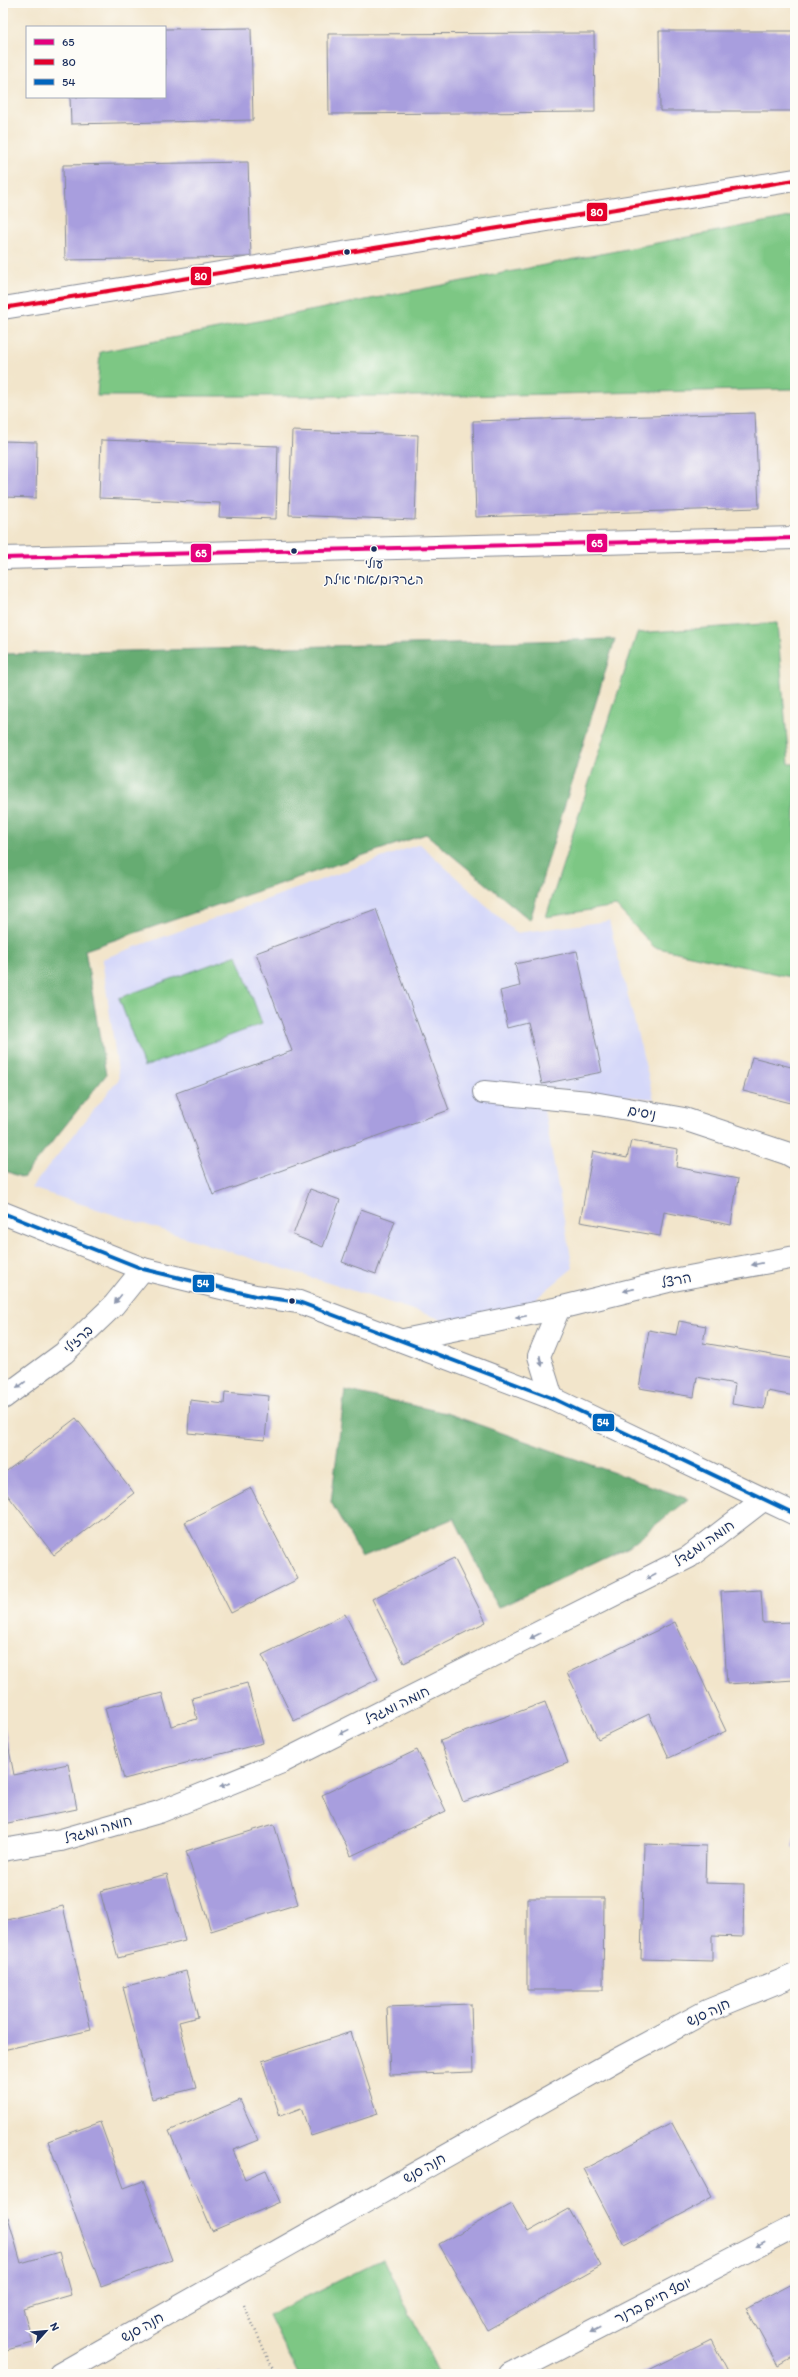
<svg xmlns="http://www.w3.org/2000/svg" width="798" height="2377" viewBox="0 0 798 2377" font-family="Itim,'Playpen Sans Hebrew',sans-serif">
<rect width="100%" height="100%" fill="#fdfcf7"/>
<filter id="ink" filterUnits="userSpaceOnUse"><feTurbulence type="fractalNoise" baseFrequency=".025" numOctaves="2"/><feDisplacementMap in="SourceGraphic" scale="8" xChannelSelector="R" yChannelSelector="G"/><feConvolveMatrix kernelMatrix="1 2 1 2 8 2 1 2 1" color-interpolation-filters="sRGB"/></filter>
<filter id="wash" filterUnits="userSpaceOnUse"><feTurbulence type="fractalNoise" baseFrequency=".012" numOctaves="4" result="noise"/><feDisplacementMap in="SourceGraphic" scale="16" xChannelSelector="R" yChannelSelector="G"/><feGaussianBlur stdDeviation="0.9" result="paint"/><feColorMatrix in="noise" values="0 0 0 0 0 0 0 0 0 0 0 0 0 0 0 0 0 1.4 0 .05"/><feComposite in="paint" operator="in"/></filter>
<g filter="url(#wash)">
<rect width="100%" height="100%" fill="#f2e5cb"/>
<polygon fill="#d5d8f9" points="420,844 516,933 609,921 654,1099 540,1088 573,1268 516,1315 463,1326 31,1188 119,1079 102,959"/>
<g fill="#7dc784" stroke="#4c7b71">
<polygon points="795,216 795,389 458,396 97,396 100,352"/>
<polygon points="777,623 789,764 795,764 795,978 654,947 616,906 546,917 637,633"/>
<polygon points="237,955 262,1024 144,1067 119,998"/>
<polygon points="383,2259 439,2374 298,2374 269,2315"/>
</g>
<g fill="#66ac72" stroke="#406e68">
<polygon points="615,639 530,920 426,834 85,950 106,1075 23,1178 3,1170 3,654"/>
<polygon points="345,1390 446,1413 688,1499 629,1546 498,1608 454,1518 362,1557 331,1502"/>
</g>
<g id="blocks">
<g fill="#a89ede">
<polygon points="251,28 253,120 71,124 70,97 165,97 165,29"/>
<polygon points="659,31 795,31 795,111 660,111"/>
<polygon points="594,33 595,112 329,114 328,34"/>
<polygon points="248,162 251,257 65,260 63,165"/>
<polygon points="755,413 759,508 476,517 473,421"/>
<polygon points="292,431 418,435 415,520 289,515"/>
<polygon points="101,440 278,446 276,519 219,517 220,503 99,498"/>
<polygon points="3,441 37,442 36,498 3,497"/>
<polygon points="376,909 449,1110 213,1195 176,1093 292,1051 256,953"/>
<polygon points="577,951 602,1072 542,1084 528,1022 508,1027 500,991 520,986 515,964"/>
<polygon points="752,1057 795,1068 795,1104 743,1091"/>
<polygon points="631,1141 678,1149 676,1167 738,1179 731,1225 664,1212 660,1236 580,1222 593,1151 627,1158"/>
<polygon points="310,1189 340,1200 323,1247 293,1235"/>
<polygon points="361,1209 395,1221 376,1274 342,1262"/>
<polygon points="679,1321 706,1326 703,1343 795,1359 795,1396 767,1391 764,1409 732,1404 735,1384 697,1377 694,1397 639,1388 649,1330 676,1335"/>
<polygon points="225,1392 269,1396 265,1440 188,1433 190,1400 224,1404"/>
<polygon points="76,1418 134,1493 54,1555 3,1489 3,1474"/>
<polygon points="251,1488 298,1579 231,1613 185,1522"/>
<polygon points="454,1558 486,1622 404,1663 372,1599"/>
<polygon points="761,1590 763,1623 795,1622 795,1680 727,1684 721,1592"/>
<polygon points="345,1614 378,1679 294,1721 262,1655"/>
<polygon points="675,1622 726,1731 669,1758 649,1714 598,1739 567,1673"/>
<polygon points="247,1683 263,1743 124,1779 105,1708 162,1693 171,1726 197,1719 192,1698"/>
<polygon points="545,1702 568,1763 463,1802 440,1741"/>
<polygon points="4,1724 14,1775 68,1764 77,1809 3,1824"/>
<polygon points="417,1750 446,1811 351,1856 322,1795"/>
<polygon points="274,1824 298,1904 211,1931 186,1851"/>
<polygon points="794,1838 795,1838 795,1848 792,1847"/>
<polygon points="644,1844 706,1846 705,1883 744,1884 743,1937 712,1936 712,1961 641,1959"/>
<polygon points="167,1874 185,1941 118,1958 100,1891"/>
<polygon points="527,1898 604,1898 603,1990 527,1990"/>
<polygon points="63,1906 91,2030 3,2050 3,1921"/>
<polygon points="186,1971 198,2017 179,2022 196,2088 152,2099 123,1987"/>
<polygon points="471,2004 473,2072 390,2075 387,2007"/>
<polygon points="351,2032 378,2114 311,2136 301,2108 280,2116 262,2061"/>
<polygon points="240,2100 258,2140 233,2150 245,2179 266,2170 280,2202 212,2231 169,2131"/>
<polygon points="100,2122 124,2188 143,2181 172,2260 101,2286 48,2141"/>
<polygon points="672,2123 712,2198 624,2245 584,2169"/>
<polygon points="512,2204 528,2232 569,2209 601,2266 487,2330 439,2244"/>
<polygon points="8,2217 21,2263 59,2252 71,2295 23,2309 33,2343 3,2351 3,2219"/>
<polygon points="795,2282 795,2356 778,2366 746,2308"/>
<polygon points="711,2339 729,2374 641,2374"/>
<polygon points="220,2371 221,2374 210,2374"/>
</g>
</g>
</g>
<g filter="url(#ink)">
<use href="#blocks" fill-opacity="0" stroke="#868a94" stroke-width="1"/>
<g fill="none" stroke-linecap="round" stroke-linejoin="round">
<g stroke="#868a94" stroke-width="24">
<g id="minor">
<polyline points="3,308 795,180"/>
<polyline points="3,558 795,538"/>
<polyline points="484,1092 588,1102 684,1119 786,1153 795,1158"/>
<polyline points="3,1213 143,1269 255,1296 299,1302 402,1341 552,1398 795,1514"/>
<polyline points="404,1340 559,1308"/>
<polyline points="3,1398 64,1353 114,1305 143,1269"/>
<polyline points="552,1398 539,1356 559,1308 668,1281 795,1257"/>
<polyline points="3,1850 61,1840 159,1812 282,1762 689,1557 763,1500"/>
<polyline points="60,2374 616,2060 707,2011 795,1975"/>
<polyline points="510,2374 795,2226"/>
</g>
</g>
<polyline stroke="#868a94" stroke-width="2.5" stroke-dasharray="1 3" stroke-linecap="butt" points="244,2305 275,2374"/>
<use href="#minor" stroke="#fff" stroke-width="22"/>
<g stroke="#fdfcf7" stroke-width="7">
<polyline id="bus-1" points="3,558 795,538"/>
</g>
<g stroke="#fdfcf7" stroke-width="7">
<polyline id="bus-2" points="3,308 795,180"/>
</g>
<g stroke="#fdfcf7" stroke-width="7">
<polyline id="bus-3" points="3,1213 143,1269 255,1296 299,1302 402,1341 552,1398 795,1514"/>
</g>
<use href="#bus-1" stroke="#e5007d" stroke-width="4"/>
<use href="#bus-2" stroke="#e4002b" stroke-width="4"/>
<use href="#bus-3" stroke="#0065bd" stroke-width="4"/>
</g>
<defs><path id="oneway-solid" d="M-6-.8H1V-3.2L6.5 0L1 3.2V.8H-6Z"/></defs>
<g fill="#8d97ae">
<use href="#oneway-solid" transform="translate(757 1264) rotate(169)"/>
<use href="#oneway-solid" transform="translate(629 1290) rotate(167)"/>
<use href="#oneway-solid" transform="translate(118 1299) rotate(129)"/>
<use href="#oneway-solid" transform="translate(521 1317) rotate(168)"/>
<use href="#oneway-solid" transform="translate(541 1361) rotate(78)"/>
<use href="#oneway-solid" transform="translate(21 1385) rotate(143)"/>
<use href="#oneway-solid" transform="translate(651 1577) rotate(153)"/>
<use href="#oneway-solid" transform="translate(535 1636) rotate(153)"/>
<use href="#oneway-solid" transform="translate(344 1732) rotate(154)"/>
<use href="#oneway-solid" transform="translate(225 1785) rotate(158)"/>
<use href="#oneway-solid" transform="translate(760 2244) rotate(152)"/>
<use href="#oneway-solid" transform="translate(595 2330) rotate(153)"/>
</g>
</g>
<g fill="#1b2f5e" stroke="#fdfcf7" stroke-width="1.5">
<circle cx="347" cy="252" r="3.5"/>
<circle cx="374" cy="549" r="3.5"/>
<circle cx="294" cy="551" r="3.5"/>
<circle cx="292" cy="1301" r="3.5"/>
</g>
<g text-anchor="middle" stroke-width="3" stroke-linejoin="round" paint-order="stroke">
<g font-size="13" fill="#1b2f5e" stroke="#fdfcf7">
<text x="374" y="568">עולי<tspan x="374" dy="16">הגרדום/אחי אילת</tspan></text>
</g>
<g font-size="14" fill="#1b2f5e" stroke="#fdfcf7">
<text transform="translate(642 1112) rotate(10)" y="5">ניסים</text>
<text transform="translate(676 1280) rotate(-12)" y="5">הרצל</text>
<text transform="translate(78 1339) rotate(-43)" y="5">ברזילי</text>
<text transform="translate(704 1543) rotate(-35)" y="5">חומה ומגדל</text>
<text transform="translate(397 1705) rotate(-26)" y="5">חומה ומגדל</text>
<text transform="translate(98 1829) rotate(-16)" y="5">חומה ומגדל</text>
<text transform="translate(708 2012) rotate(-25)" y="5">חנה סנש</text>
<text transform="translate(424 2168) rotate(-29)" y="5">חנה סנש</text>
<text transform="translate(653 2300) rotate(-27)" y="5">יוסף חיים ברנר</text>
<text transform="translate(142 2327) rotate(-29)" y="5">חנה סנש</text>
</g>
</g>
<g stroke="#fdfcf7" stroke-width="1.5">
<rect x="586" y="202" width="22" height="20" rx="4" fill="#e4002b"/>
<rect x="190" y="266" width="22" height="20" rx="4" fill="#e4002b"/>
<rect x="586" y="533" width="22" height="20" rx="4" fill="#e5007d"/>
<rect x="190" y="543" width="22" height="20" rx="4" fill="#e5007d"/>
<rect x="192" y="1274" width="23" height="19" rx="4" fill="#0065bd"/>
<rect x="592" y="1413" width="23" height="19" rx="4" fill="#0065bd"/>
</g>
<g font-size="11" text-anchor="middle" font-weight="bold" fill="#fff">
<text x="597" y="216">80</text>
<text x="201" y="280">80</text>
<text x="597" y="547">65</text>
<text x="201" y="557">65</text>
<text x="203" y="1287">54</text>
<text x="603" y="1426">54</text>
</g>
<rect width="798" height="2377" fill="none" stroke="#fdfcf7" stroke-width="16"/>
<rect x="26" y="26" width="140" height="72" fill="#fdfcf7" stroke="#a3aaba"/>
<rect x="34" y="39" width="20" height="6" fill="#e5007d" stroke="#a3aaba"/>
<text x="62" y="46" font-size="12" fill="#1b2f5e">65</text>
<rect x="34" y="59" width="20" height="6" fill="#e4002b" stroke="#a3aaba"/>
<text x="62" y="66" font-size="12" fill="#1b2f5e">80</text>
<rect x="34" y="79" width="20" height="6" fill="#0065bd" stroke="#a3aaba"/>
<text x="62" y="86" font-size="12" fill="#1b2f5e">54</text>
<g transform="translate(46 2331) rotate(63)" stroke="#fdfcf7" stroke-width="3" paint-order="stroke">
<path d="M0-3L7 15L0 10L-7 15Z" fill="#1b2f5e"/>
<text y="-6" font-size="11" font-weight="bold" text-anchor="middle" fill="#1b2f5e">N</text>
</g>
</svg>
